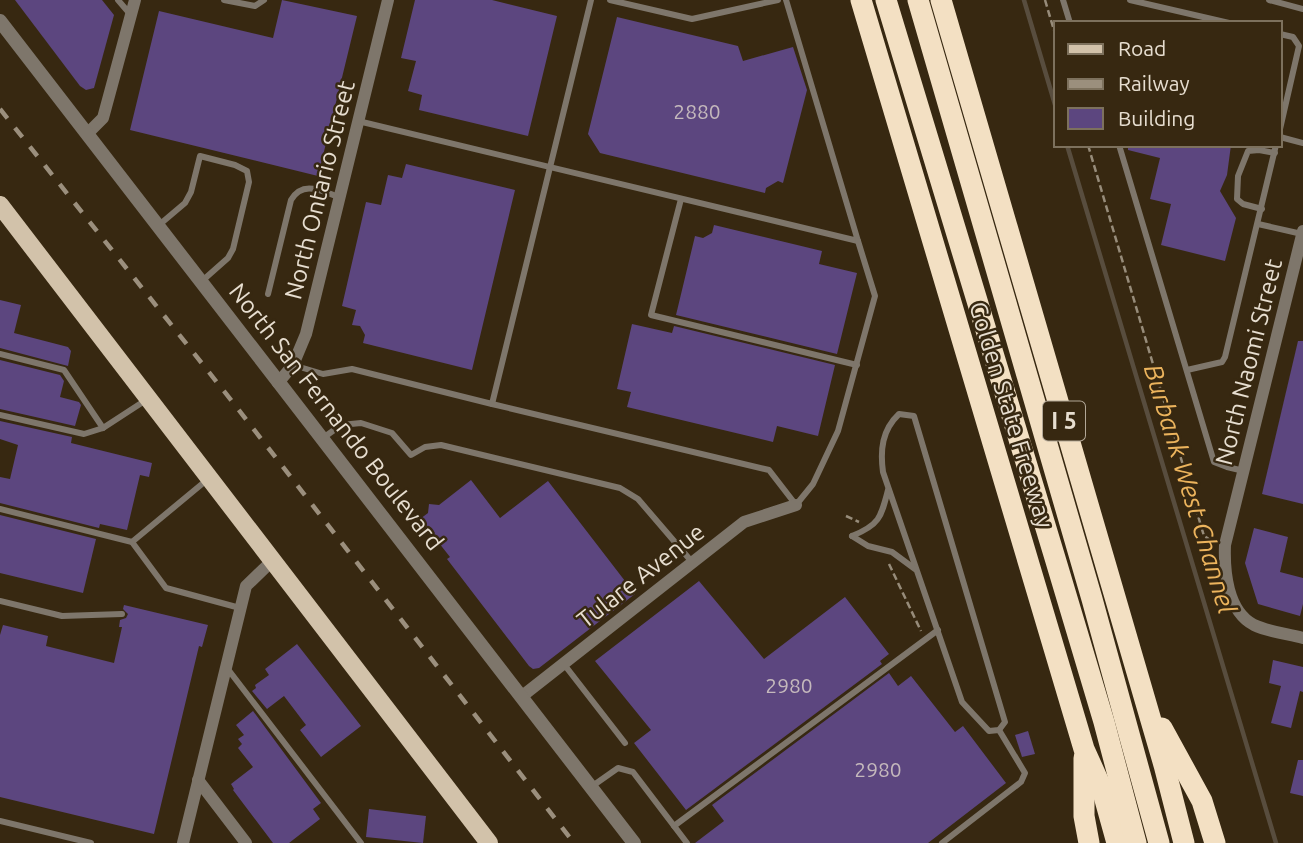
<svg xmlns="http://www.w3.org/2000/svg" width="1303" height="843" viewBox="0 0 1303 843" font-family="Ubuntu,sans-serif">
<rect width="100%" height="100%" fill="#372811"/>
<g fill="none" stroke-linecap="round" stroke-linejoin="round">
<g stroke="#584d3e" stroke-width="4.5">
<polyline points="1024,0 1056,108"/>
<polyline points="1067,145 1276,843"/>
</g>
</g>
<g fill="#5c467f">
<polygon points="15,0 102,0 114,15 94,88 86,90 80,86"/>
<polygon points="282,0 357,16 318,176 130,130 159,11 273,38"/>
<polygon points="415,0 492,0 557,16 528,136 419,110 422,95 408,91 416,61 401,58"/>
<polygon points="617,17 738,46 743,61 793,47 807,90 783,183 778,181 766,188 765,193 600,153 588,134"/>
<polygon points="1128,145 1231,145 1227,175 1220,191 1236,218 1225,261 1161,245 1171,204 1150,199 1160,158 1128,150"/>
<polygon points="406,164 515,190 472,370 363,343 365,335 360,326 352,325 356,310 342,306 366,202 381,205 388,175 402,178"/>
<polygon points="714,225 822,251 819,264 857,273 837,354 676,315 695,236 703,238 712,233"/>
<polygon points="0,300 21,305 14,333 68,347 71,351 68,366 0,348"/>
<polygon points="632,324 672,333 674,326 835,365 818,436 777,426 773,442 627,407 631,392 617,389"/>
<polygon points="1298,341 1303,341 1303,504 1262,494"/>
<polygon points="0,360 60,375 64,381 60,397 79,402 81,405 75,426 0,409"/>
<polygon points="0,421 72,437 71,443 152,463 149,477 140,475 127,530 100,524 99,528 0,503 0,477 10,479 18,445 0,439"/>
<polygon points="471,480 500,518 548,481 635,594 539,668 533,669 529,666 447,559 450,557 420,519 428,513 429,504 439,505"/>
<polygon points="0,515 96,539 83,593 0,573"/>
<polygon points="1254,528 1288,537 1280,572 1303,578 1303,604 1300,616 1258,604 1245,563"/>
<polygon points="699,581 764,659 845,597 889,654 880,661 882,664 686,810 634,743 651,730 595,661"/>
<polygon points="124,605 208,625 202,647 199,646 154,834 0,797 0,635 3,625 48,636 46,646 114,663 122,627 119,627 120,620 126,618 128,614 123,609"/>
<polygon points="297,644 361,726 321,757 300,730 306,725 284,696 267,709 252,691 256,688 255,685 269,675 265,669"/>
<polygon points="1273,660 1303,667 1303,692 1300,691 1291,728 1271,723 1281,686 1269,683"/>
<polygon points="889,673 898,686 911,676 955,732 963,726 1006,783 928,843 695,843 724,821 712,805"/>
<polygon points="253,711 321,803 313,809 320,819 289,843 273,843 233,790 234,789 231,784 253,767 238,748 242,744 238,739 244,735 236,725"/>
<polygon points="1028,731 1035,754 1022,757 1015,735"/>
<polygon points="1298,760 1303,760 1303,796 1290,793"/>
<polygon points="369,809 426,816 423,843 366,837"/>
</g>
<g fill="none" stroke-linecap="round" stroke-linejoin="round">
<g stroke="#978c7a" stroke-width="2.5" stroke-dasharray="7 3.5" stroke-linecap="butt">
<polyline points="1045,0 1056,37"/>
<polyline points="1088,145 1204,536 1212,541"/>
<polyline points="846,516 859,522"/>
<polyline points="889,564 921,631"/>
</g>
<g stroke="#7e766b" stroke-width="6">
<polyline points="118,0 130,14"/>
<polyline points="224,0 255,6 264,0"/>
<polyline points="610,0 692,19 778,0"/>
<polyline points="1063,0 1070,23"/>
<polyline points="1130,0 1229,23"/>
<polyline points="1269,0 1303,9"/>
<polyline points="1280,34 1293,37 1299,46 1280,129"/>
<polyline points="358,121 858,241 786,0"/>
<polyline points="1280,137 1303,143"/>
<polyline points="1119,145 1214,462 1227,467 1244,471"/>
<polyline points="681,199 651,315 857,365"/>
<polyline points="1262,209 1243,204 1237,199 1238,176 1248,151 1259,150 1275,153"/>
<polyline points="1258,224 1302,234"/>
<polyline points="159,225 185,203 191,192 200,156 235,165 247,171 249,182 233,249 228,258 202,281"/>
<path d="M268,294l23,-94c12,-20 30,-9 48,-3"/>
<polyline points="0,354 64,370 103,428"/>
<polyline points="293,365 323,374 352,369 492,404 591,0"/>
<polyline points="1187,370 1222,362 1225,357 1276,145"/>
<polyline points="492,404 769,470 796,505 813,484 838,431 875,296 858,241"/>
<path d="M899,414l15,2 91,306 -6,8 -10,1 -27,-29 -79,-230c-3,-22 -1,-42 16,-58z"/>
<polyline points="0,415 84,434 103,428 146,400"/>
<polyline points="323,438 341,425 361,423 392,433 411,455 425,447 441,445 620,488 638,499 692,562"/>
<polyline points="0,509 132,542 166,588 240,608"/>
<polyline points="852,536 868,546 892,552 915,569"/>
<path d="M852,536c27,-11 29,-18 36,-46"/>
<polyline points="132,542 208,479"/>
<polyline points="0,601 62,616 122,614"/>
<polyline points="563,663 625,743"/>
<polyline points="227,668 361,843"/>
<polyline points="591,787 618,768 633,772 687,843"/>
<polyline points="0,821 91,843"/>
<polyline points="674,826 938,630"/>
<polyline points="942,843 1021,782 1025,773 999,730"/>
</g>
<g stroke="#7e766b" stroke-width="12">
<polyline points="87,134 103,118 135,0"/>
<path d="M1303,231l-78,314c-1,26 2,66 29,80 15,7 34,9 49,13"/>
<polyline points="278,383 293,365 306,334 388,0"/>
<polyline points="521,697 744,522 796,505"/>
<polyline points="198,780 246,843"/>
<polyline points="183,843 246,586 272,561"/>
</g>
<polyline stroke="#7e766b" stroke-width="14" points="0,21 634,843"/>
<polyline stroke="#d2c2aa" stroke-width="18" points="0,205 489,843"/>
<g stroke="#f3e0c3" stroke-width="21">
<polyline points="861,0 1084,749 1102,789 1117,843"/>
<polyline points="886,0 1055,558 1104,722 1136,843"/>
<polyline points="918,0 1092,599 1159,843"/>
<polyline points="941,0 1164,765 1184,843"/>
<polyline points="1162,728 1202,801 1215,843"/>
<polyline points="1084,758 1084,816 1089,843"/>
</g>
<polyline stroke="#9b8f7d" stroke-width="4.5" stroke-dasharray="12 12" stroke-linecap="butt" points="0,109 235,405 574,843"/>
</g>
<g text-anchor="middle" stroke-width="5" stroke-linejoin="round" paint-order="stroke">
<g font-size="21" fill="#c4b8bc">
<text x="697" y="119">2880</text>
<text x="789" y="693">2980</text>
<text x="878" y="777">2980</text>
</g>
<rect fill="#372811" stroke="#b2a797" stroke-width="2" x="1043" y="401.5" width="42" height="39" rx="5"/>
<g font-size="23" font-weight="bold" fill="#e7ded0">
<text x="1064" y="429">I 5</text>
</g>
<g font-size="24" fill="#e7ded0" stroke="#372811">
<text transform="translate(320 190) rotate(-76)" y="8">North Ontario Street</text>
<text transform="translate(1249 362) rotate(-76)" y="8">North Naomi Street</text>
<text transform="translate(1011 415) rotate(73)" y="8">Golden State Freeway</text>
<text transform="translate(336 417) rotate(52)" y="8">North San Fernando Boulevard</text>
<text transform="translate(641 576) rotate(-38)" y="8">Tulare Avenue</text>
</g>
<g font-size="26" font-style="italic" fill="#ecb45d" stroke="#372811">
<text transform="translate(1190 489) rotate(73)" y="9">Burbank West Channel</text>
</g>
</g>
<rect x="1054" y="21" width="228" height="126" fill="#372811" stroke="#7d715d" stroke-width="2"/>
<rect x="1068" y="44" width="35" height="10" fill="#d2c2aa" stroke="#7d715d" stroke-width="2"/>
<text x="1118" y="56" font-size="21" fill="#e7ded0">Road</text>
<rect x="1068" y="79" width="35" height="10" fill="#9b8f7d" stroke="#7d715d" stroke-width="2"/>
<text x="1118" y="91" font-size="21" fill="#e7ded0">Railway</text>
<rect x="1068" y="108" width="35" height="21" fill="#5c467f" stroke="#7d715d" stroke-width="2"/>
<text x="1118" y="126" font-size="21" fill="#e7ded0">Building</text>
</svg>
